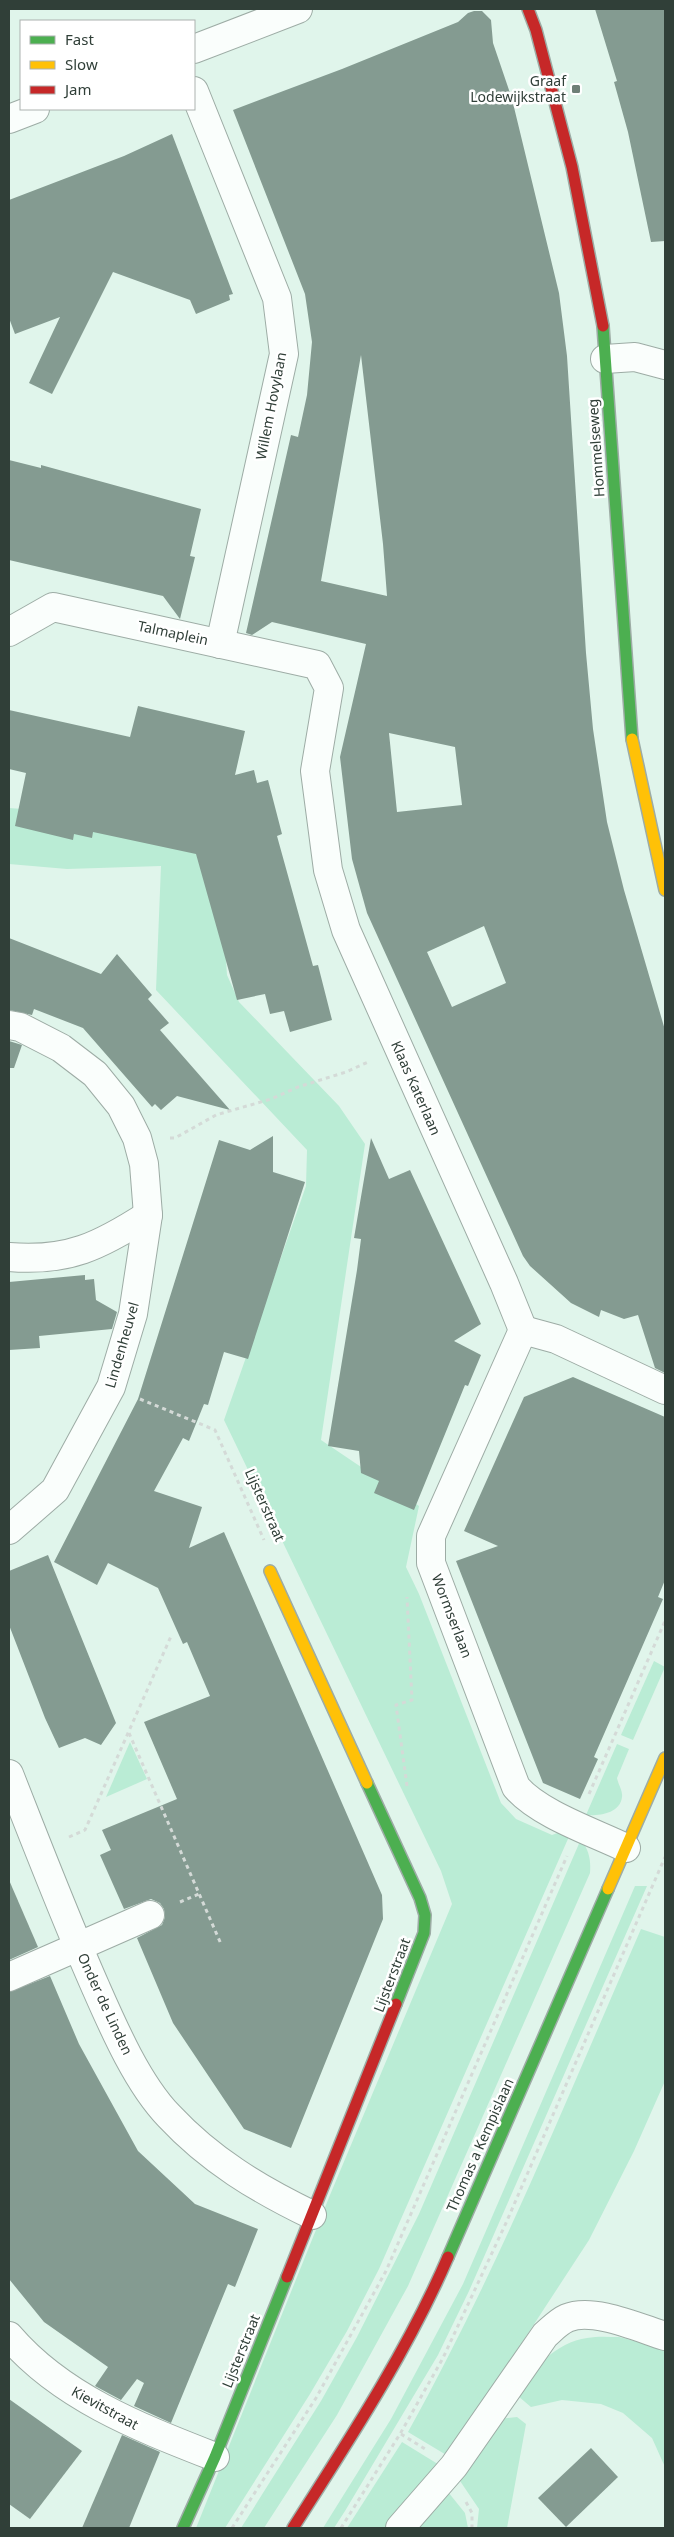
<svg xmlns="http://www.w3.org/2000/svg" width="674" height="2537" viewBox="0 0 674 2537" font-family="'Noto Sans',sans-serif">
<rect width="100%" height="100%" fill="#e0f5eb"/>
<g fill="#baecd5">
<polygon points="9,808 50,811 216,812 227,975 239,1002 339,1106 365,1144 321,1440 419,1506 406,1567 419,1594 501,1803 516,1819 552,1835 563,1831 571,1832 379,2269 347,2331 310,2394 225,2528 196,2528 330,2195 452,1904 441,1871 224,1420 306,1186 307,1150 156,990 161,866 67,869 9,864"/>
<polygon points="654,1661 665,1667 633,1740 621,1735"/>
<polygon points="130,1742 147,1779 106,1797"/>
<path d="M617,1744l12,5 -12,29c1,6 6,13 5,19 -2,17 -24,19 -36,18z"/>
<path d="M581,1839c8,12 10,20 9,34l-182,413 -71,129 -73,113h-23l80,-127 36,-64 62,-123z"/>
<polygon points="635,1886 647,1886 469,2291 438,2355 345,2511 334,2528 323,2528 391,2419 463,2284"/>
<path d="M641,1929l24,8v144l-31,70 -45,89 -141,216 -40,-24c90,-162 159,-334 233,-503z"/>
<path d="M619,2337l46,12v118l-13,-29 -29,-25 -22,-9 -39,-4 -31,7 -13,-11c11,-26 39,-54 69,-58 11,-2 22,-1 32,-1z"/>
<polygon points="517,2417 526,2424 507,2528 477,2528 479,2509 458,2478 497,2419"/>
<polygon points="402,2442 441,2466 387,2528 347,2528"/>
<polygon points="448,2492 465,2513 468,2528 412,2528"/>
</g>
<g fill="#849b91" fill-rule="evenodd">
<polygon points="595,9 665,9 665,241 651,242 628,132 614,82 617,81"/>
<path d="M474,11h8l9,9 2,23 19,56 47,194 8,63 19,297 7,76 14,93 17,68 41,140v343l-10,-5 -17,-53 -14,4 -23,-9 -2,7 -28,-14 -41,-37 -7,-10 -156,-343 -15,-54 -12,-102 26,-113 -94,-22 -20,13 -6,-2 45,-198 7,2 9,-42 5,-53 -7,-48 -72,-184 109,-41 116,-47 10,-9zM361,355l22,189 4,52 -66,-15zM389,733l66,14 7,58 -65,7zM484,926l22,57 -54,24 -25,-55z"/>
<polygon points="172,134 233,294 229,295 230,300 196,314 190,300 113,272 52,394 29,383 60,317 15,334 9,318 9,200 124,156"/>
<polygon points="9,460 41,468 41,465 201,509 190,556 195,557 180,619 163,596 9,560"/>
<polygon points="138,706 245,731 235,775 254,770 257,783 268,780 282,834 277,836 313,966 318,965 332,1020 290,1032 284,1011 270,1014 265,994 237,1000 196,854 93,832 92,838 74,834 73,840 15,826 26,773 9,769 9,710 130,737"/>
<polygon points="9,938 101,974 117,954 152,995 148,999 169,1023 160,1030 230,1110 177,1096 161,1110 155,1104 152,1107 83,1028 34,1009 32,1015 9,1010"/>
<polygon points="9,1041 22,1045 14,1068 9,1068"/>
<polygon points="273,1136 273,1172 305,1182 248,1359 224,1352 208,1405 204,1404 189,1441 183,1438 154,1491 202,1507 189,1548 224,1532 382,1895 383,1919 291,2148 244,2129 173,2023 137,1938 162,1925 165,1917 164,1909 160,1903 151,1899 124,1909 100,1855 111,1850 102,1830 177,1799 144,1722 210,1696 187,1642 183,1644 158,1588 108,1563 97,1585 54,1562 138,1399 219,1140 250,1150"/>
<polygon points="371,1138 389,1179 410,1170 481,1324 454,1341 481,1355 468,1386 465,1385 414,1510 374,1493 379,1481 361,1473 359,1451 328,1446 357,1270 361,1239 354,1238"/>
<polygon points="85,1275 85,1280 94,1279 96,1300 117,1312 112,1329 39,1336 40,1348 9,1350 9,1282"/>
<polygon points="573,1377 665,1417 665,1580 658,1597 663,1599 594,1757 598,1759 580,1799 543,1783 456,1561 498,1546 464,1531 524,1397"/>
<polygon points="48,1555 116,1723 101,1745 85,1738 59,1748 45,1718 9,1625 9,1571"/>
<polygon points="9,1880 38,1947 9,1960"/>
<polygon points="50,1976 79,2044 138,2151 195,2204 258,2229 235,2287 228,2284 171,2423 134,2406 144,2383 137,2379 121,2400 95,2386 108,2367 44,2322 9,2279 9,1992"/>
<polygon points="9,2399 82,2451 30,2519 9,2504"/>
<polygon points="122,2435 160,2452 129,2528 82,2528"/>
<polygon points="591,2448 618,2477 566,2527 538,2498"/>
</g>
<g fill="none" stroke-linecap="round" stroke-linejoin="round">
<g stroke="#9daca5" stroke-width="30">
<g id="street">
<polyline points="194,49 298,9"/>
<polyline points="194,91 277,298 284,354 220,644"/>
<polyline points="9,119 35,109"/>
<polyline points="605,359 635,357 665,365"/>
<polyline points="9,632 53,607 317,665 329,688 315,771 328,870 346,930 504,1283 523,1330"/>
<polyline points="9,1025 20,1027 61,1048 95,1074 121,1106 137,1138 144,1164 148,1215 133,1314 111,1387 55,1490 9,1530"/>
<path d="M9,1257c59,5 91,-11 139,-42"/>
<path d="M523,1330l-92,206v27l85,224c23,27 77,45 110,61"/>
<polyline points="523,1330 556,1339 665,1390"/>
<path d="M9,1774c28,71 56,144 87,214 18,41 42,96 73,128 41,44 89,73 143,99"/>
<polyline points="9,1977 150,1915"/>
<path d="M9,2336c53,62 132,92 206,121"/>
<path d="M400,2528l54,-62 91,-131c7,-6 13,-13 22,-17 26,-11 72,10 98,18"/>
</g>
</g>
<g stroke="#9daca5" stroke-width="14">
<g id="fast">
<polyline points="603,326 632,739"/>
<polyline points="367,1783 420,1898 425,1915 424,1933 396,2004"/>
<polyline points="448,2257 608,1889"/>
<polyline points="183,2528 215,2457 287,2277"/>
</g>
</g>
<g stroke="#9daca5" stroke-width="14">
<g id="slow">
<polyline points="632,739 665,890"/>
<polyline points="270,1571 367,1783"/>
<polyline points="608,1889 665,1758"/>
</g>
</g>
<g stroke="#9daca5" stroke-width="14">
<g id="jam">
<polyline points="528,9 536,30 572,167 603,326"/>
<polyline points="287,2277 396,2004"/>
<path d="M293,2528c56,-88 114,-176 155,-271"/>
</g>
</g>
<g stroke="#d4dad7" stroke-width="3" stroke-dasharray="4 4" stroke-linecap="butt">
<polyline points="170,1138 175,1138 216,1115 271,1099 298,1087 346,1072 368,1062"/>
<polyline points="140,1399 215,1430 264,1540"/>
<polyline points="129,1733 221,1944"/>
<polyline points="407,1786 396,1705 412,1700 407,1597"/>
<polyline points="589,1794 665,1621"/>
<polyline points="69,1837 85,1830 172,1634"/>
<polyline points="180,1902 199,1894"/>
<polyline points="401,2434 425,2449"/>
<polyline points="466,2502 472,2513 472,2528"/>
<polyline points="232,2528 316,2398 386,2271 567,1856"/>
<polyline points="341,2528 400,2434 443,2358 506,2223 665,1857"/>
</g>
<use href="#street" stroke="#fafefc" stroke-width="28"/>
<use href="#fast" stroke="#4caf50" stroke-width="11"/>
<use href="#slow" stroke="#ffc107" stroke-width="11"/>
<use href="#jam" stroke="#c62828" stroke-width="11"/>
</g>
<rect fill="#6e7f77" stroke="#fff" stroke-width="2" x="571" y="84" width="10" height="10" rx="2.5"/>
<g text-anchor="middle" stroke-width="5" stroke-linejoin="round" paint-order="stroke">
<g font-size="14" fill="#303f38" stroke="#fff" text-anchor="end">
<text x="566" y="86">Graaf<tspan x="566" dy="16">Lodewijkstraat</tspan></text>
</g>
<g font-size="14" fill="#303f38" stroke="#fff">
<text transform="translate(271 406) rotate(-79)" y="5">Willem Hovylaan</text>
<text transform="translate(596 448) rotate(-94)" y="5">Hommelseweg</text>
<text transform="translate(173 633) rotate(12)" y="5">Talmaplein</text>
<text transform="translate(416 1088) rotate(66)" y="5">Klaas Katerlaan</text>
<text transform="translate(122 1345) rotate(-74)" y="5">Lindenheuvel</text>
<text transform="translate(265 1505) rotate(66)" y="5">Lijsterstraat</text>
<text transform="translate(452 1616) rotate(69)" y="5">Wormserlaan</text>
<text transform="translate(392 1975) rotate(-69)" y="5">Lijsterstraat</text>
<text transform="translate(105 2004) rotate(65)" y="5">Onder de Linden</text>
<text transform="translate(480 2145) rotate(-66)" y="5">Thomas a Kempislaan</text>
<text transform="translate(241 2351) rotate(-68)" y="5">Lijsterstraat</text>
<text transform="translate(105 2408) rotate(29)" y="5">Kievitstraat</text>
</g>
</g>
<rect width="674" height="2537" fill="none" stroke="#303f38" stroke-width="20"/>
<rect x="20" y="20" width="175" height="90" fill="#ffffff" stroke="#acb2af"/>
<rect x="30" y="36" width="25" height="8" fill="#4caf50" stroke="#acb2af"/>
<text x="65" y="45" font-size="15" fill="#303f38">Fast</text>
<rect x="30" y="61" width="25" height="8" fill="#ffc107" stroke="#acb2af"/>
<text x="65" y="70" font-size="15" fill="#303f38">Slow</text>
<rect x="30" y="86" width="25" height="8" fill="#c62828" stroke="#acb2af"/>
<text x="65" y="95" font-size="15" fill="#303f38">Jam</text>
</svg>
